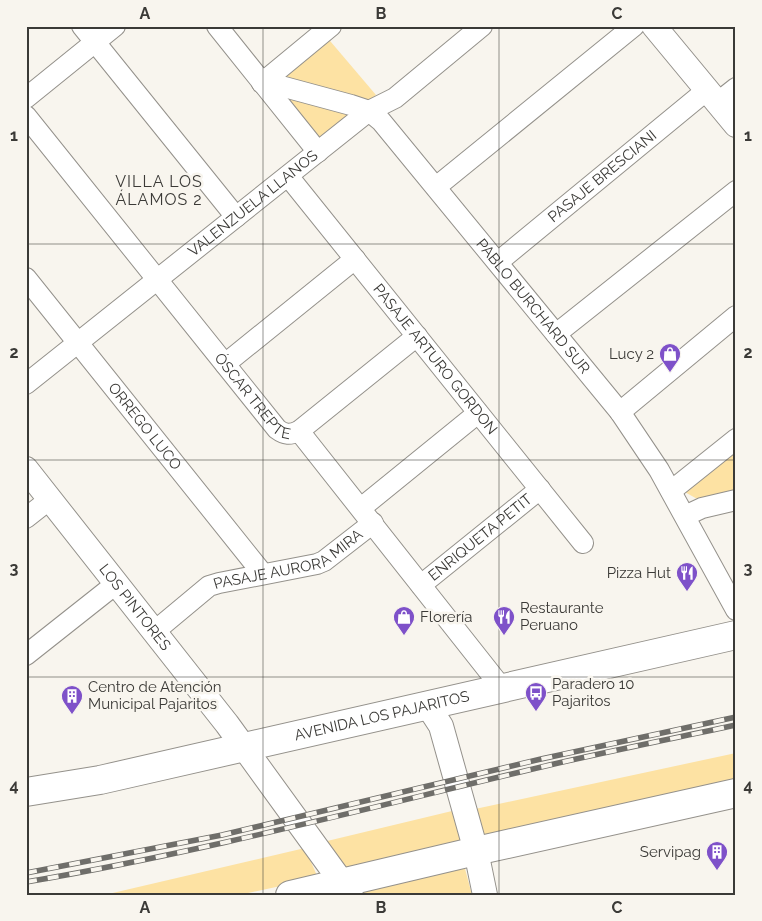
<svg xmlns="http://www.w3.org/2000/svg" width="762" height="921" viewBox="0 0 762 921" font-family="Raleway,sans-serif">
<rect width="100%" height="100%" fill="#f8f5ee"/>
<g fill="#fde2a3">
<polygon points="325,35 376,95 363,105 275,81"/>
<polygon points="278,93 357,113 320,144"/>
<polygon points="736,449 736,489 699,500 683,491"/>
<polygon points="736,753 736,784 482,838 475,809"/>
<polygon points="452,811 461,842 346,872 323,842"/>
<polygon points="305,848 318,878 239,895 104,895"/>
<polygon points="464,865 472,895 361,895 358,892"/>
</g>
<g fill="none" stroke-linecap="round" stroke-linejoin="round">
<g stroke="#94918b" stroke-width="22">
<g id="minor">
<polyline points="82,26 236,217"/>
<polyline points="217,26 318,152"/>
<path id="s1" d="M262,83l15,2 74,20 18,6 12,10 239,291 39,58 77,140"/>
<polyline points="262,83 331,26"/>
<polyline points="26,98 115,26"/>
<polyline points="717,103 736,88"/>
<path id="s2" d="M26,116l251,313c8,6 13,6 22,2l118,-95"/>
<path id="s3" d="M288,176l295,367"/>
<polyline points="436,187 634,26"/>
<path id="s4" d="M498,262l209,-172"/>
<path id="s5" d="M26,278l237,296"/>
<polyline points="556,334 736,191"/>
<polyline points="225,364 355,259"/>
<path id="s6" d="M26,384l343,-273 26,-13 87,-72"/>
<polyline points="620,412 736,316"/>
<polyline points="299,431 502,688"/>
<polyline points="671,491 736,439"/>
<polyline points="361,508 478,413"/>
<polyline points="685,516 702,508 736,500"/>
<polyline points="26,518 50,499"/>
<path id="s7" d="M421,585l119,-96"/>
<path id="s8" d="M155,631l54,-45 10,-3 98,-19 7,-3 49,-38"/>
<polyline points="26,655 117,583"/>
</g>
</g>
<g stroke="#94918b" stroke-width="26">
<g id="tertiary">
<polyline points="654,26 736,125"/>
<path id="s9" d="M26,469l201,255 124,171"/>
<polyline points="428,706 441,726 476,851 485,895"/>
</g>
</g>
<g stroke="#94918b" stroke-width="30">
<g id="primary">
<path id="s10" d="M26,792l74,-12 636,-145"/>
<polyline points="290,895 476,851 736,793"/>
</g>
</g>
<use href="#minor" stroke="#fff" stroke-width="20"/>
<use href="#tertiary" stroke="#fff" stroke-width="24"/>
<use href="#primary" stroke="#fff" stroke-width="28"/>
<g stroke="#6f6e6a" stroke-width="5.5">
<g id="rail">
<polyline points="26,873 222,835 541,759 736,717"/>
<path d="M26,882c178,-30 353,-77 528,-118 61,-14 121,-26 182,-39"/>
</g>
</g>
<use href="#rail" stroke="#f8f5ee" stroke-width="4" stroke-dasharray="11" stroke-linecap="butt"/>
</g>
<path fill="none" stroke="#3b3a37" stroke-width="1" stroke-opacity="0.55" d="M263,26v869M499,26v869M26,244h710M26,460h710M26,677h710"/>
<defs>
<g id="shop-pin" transform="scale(1.125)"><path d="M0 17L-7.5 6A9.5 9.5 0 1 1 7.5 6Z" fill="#7e51c9" stroke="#f8f5ee"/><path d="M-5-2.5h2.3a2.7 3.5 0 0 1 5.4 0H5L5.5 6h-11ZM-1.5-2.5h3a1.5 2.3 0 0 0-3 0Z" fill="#fff"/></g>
<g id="restaurant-pin" transform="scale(1.125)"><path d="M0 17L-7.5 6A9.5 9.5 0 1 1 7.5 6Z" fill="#7e51c9" stroke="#f8f5ee"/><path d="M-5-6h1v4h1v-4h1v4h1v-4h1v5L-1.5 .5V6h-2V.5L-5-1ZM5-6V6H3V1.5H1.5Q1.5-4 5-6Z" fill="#fff"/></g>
<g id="bus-pin" transform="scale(1.125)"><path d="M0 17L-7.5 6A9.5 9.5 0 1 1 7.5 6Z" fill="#7e51c9" stroke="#f8f5ee"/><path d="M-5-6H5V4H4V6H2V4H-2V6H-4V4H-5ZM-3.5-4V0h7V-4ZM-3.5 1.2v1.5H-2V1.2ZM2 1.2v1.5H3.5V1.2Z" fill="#fff"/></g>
<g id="building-pin" transform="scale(1.125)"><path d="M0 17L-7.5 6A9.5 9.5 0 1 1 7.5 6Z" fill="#7e51c9" stroke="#f8f5ee"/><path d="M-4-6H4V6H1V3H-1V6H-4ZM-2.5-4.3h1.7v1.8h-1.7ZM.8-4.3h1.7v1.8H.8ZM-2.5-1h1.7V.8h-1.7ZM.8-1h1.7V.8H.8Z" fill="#fff"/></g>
</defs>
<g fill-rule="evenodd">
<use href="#shop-pin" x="670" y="354"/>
<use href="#restaurant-pin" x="687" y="573"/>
<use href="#shop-pin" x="404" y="617"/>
<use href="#restaurant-pin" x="504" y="617"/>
<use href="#bus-pin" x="536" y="693"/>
<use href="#building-pin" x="72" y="696"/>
<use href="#building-pin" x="717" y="852"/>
</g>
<g text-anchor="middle" stroke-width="5" stroke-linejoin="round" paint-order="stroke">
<g font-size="15" fill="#3b3a37" stroke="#f8f5ee">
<text dy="5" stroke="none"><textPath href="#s4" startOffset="135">PASAJE BRESCIANI</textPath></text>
<text dy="5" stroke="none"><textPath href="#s6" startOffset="290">VALENZUELA LLANOS</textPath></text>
<text dy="5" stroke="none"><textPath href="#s1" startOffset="366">PABLO BURCHARD SUR</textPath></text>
<text dy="5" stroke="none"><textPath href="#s3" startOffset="235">PASAJE ARTURO GORDON</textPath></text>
<text dy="5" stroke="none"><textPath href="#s2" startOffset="361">ÓSCAR TREPTE</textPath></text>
<text dy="5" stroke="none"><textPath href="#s5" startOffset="190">ORREGO LUCO</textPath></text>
<text dy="5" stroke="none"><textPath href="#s7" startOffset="76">ENRIQUETA PETIT</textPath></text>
<text dy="5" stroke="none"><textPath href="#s8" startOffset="155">PASAJE AURORA MIRA</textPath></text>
<text dy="5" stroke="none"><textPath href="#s9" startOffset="176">LOS PINTORES</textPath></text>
<text dy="5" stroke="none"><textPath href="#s10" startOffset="364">AVENIDA LOS PAJARITOS</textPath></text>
</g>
<g font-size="15" fill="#3b3a37" stroke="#f8f5ee" text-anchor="start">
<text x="654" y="359" text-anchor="end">Lucy 2</text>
<text x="671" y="578" text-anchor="end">Pizza Hut</text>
<text x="520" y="613">Restaurante<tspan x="520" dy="17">Peruano</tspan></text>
<text x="420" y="622">Florería</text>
<text x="552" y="689">Paradero 10<tspan x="552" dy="17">Pajaritos</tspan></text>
<text x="88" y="692">Centro de Atención<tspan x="88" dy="17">Municipal Pajaritos</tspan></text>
<text x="701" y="857" text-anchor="end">Servipag</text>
</g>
<g font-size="16" letter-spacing="1" fill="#3b3a37" stroke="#f8f5ee">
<text x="159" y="187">VILLA LOS<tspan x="159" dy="18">ÁLAMOS 2</tspan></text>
</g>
</g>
<rect width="762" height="921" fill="none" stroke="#f8f5ee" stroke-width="55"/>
<rect x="28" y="28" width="706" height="866" fill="none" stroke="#3b3a37" stroke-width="2"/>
<g font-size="16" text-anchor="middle" font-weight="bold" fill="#3b3a37">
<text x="145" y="19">A</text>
<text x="381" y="19">B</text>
<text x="617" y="19">C</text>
<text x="14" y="141">1</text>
<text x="748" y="141">1</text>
<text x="14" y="358">2</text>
<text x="748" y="358">2</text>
<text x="14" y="574">3</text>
<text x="748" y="574">3</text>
<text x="14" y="791">4</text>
<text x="748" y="791">4</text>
<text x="145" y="913">A</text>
<text x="381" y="913">B</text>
<text x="617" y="913">C</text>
</g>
</svg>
